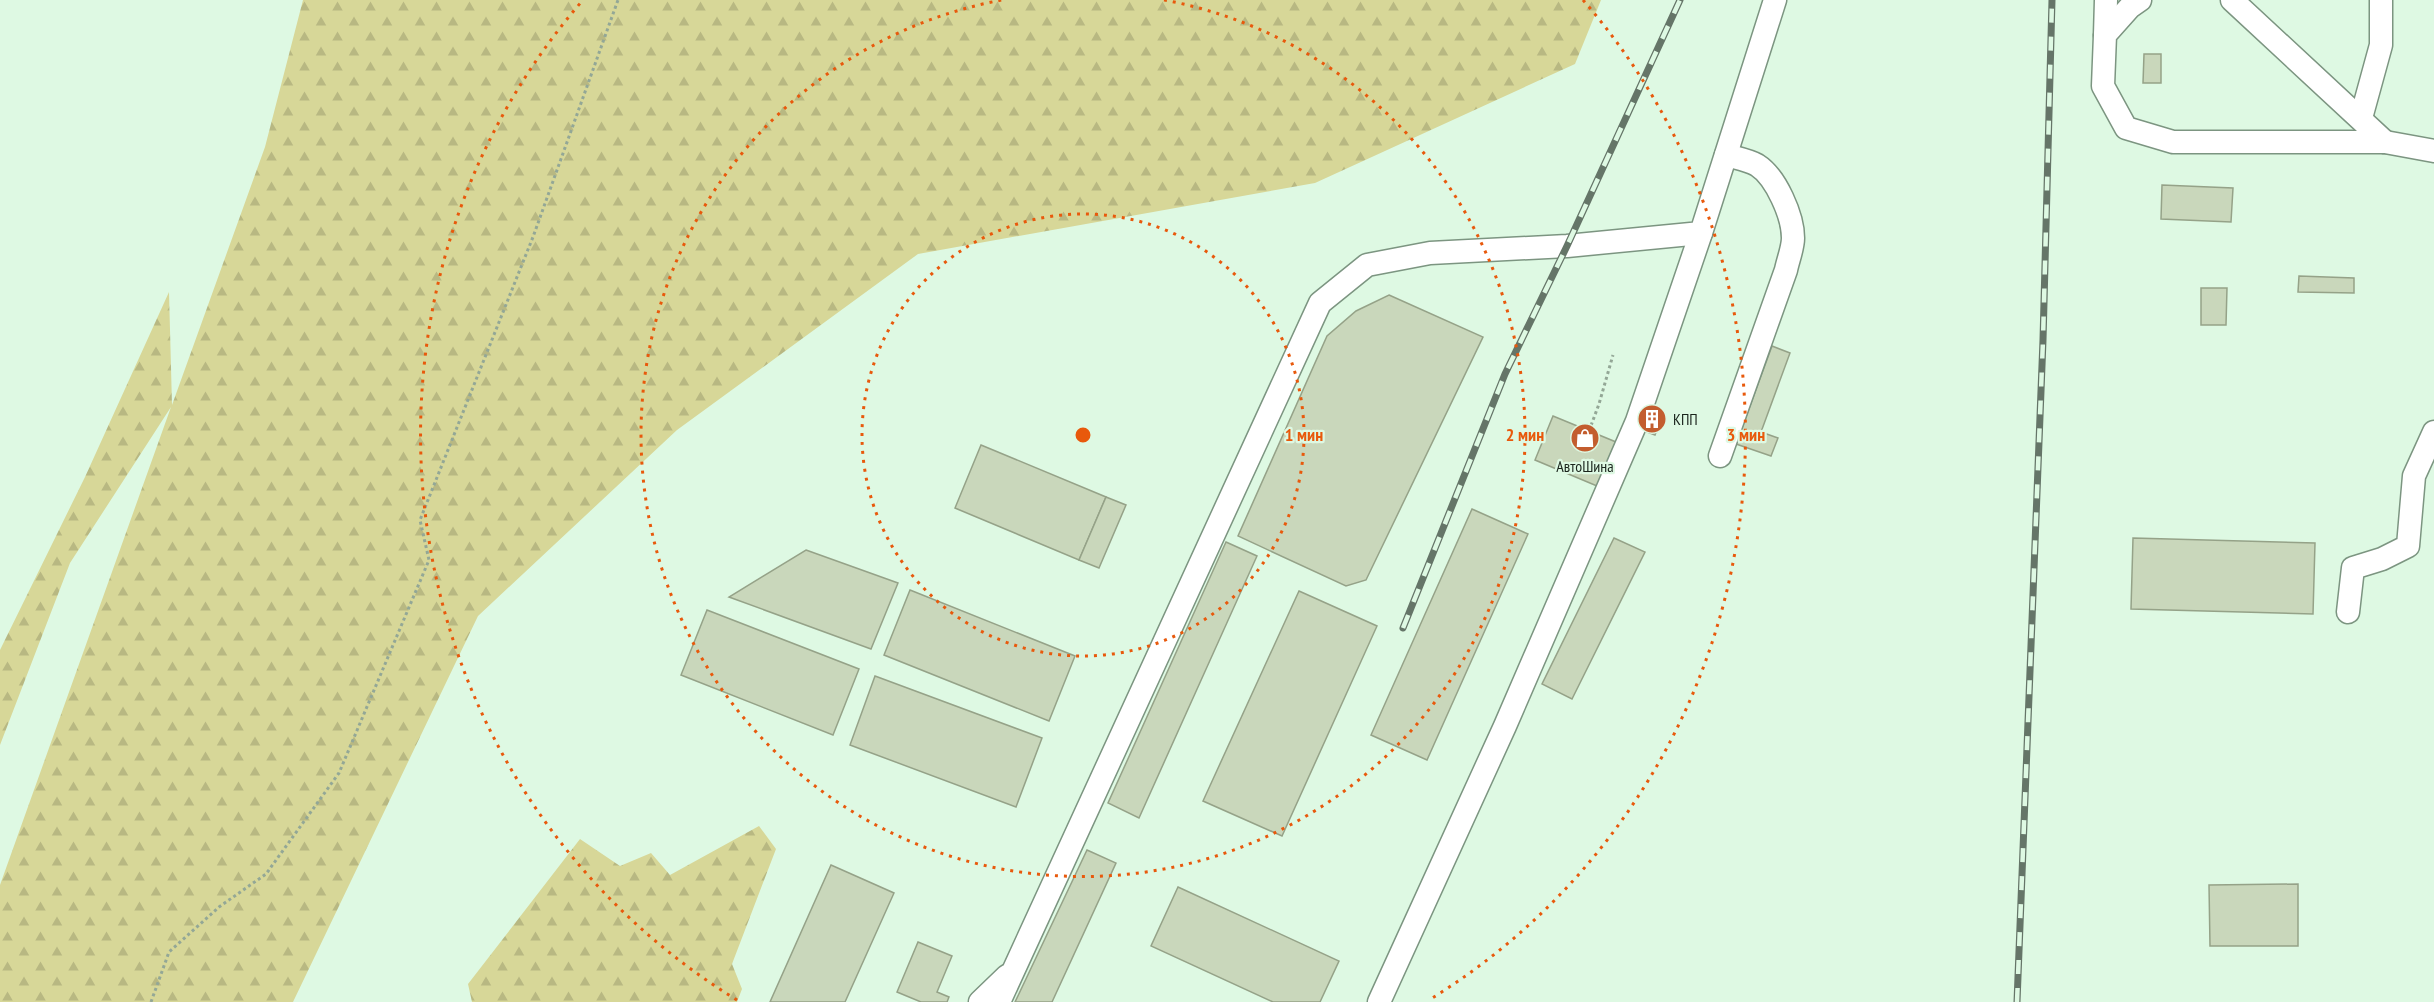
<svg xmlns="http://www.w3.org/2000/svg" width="2434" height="1002" viewBox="0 0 2434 1002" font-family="'PT Sans Narrow',sans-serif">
<defs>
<pattern id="forest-firs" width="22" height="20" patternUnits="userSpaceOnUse" patternTransform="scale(1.5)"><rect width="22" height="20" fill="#d7d798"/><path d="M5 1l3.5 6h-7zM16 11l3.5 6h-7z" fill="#b8b882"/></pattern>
</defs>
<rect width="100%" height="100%" fill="#def9e3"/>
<g fill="url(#forest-firs)">
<polygon points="303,0 1601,0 1575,64 1315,183 918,254 677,430 478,616 293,1002 0,1002 0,885 171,407 70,563 0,745 0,650 85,477 169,292 172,405 265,147"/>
<polygon points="759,826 776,849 732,964 742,989 737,1002 472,1002 468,984 580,839 620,866 651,853 670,875"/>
</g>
<g fill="#c9d7bb" stroke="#95a288" stroke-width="1.5">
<polygon points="2144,54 2161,54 2161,83 2143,83"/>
<polygon points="2162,185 2233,188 2231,222 2161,219"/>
<polygon points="2299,276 2354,278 2354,293 2298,292"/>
<polygon points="2201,288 2227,288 2226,325 2201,325"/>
<polygon points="1389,295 1483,337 1366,580 1346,586 1238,536 1327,336 1356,311"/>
<polygon points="1772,346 1790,353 1761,432 1778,438 1771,456 1736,444"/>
<polygon points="1646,410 1662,416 1655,435 1639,429"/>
<polygon points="1553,416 1616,442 1597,486 1535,460"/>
<polygon points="981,445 1106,497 1079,560 955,508"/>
<polygon points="1106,497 1126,505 1099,568 1079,560"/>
<polygon points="1472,509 1528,534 1427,760 1371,735"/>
<polygon points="1614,538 1645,552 1572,699 1542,684"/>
<polygon points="2133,538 2315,543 2313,614 2131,609"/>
<polygon points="1226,542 1257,556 1139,818 1108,803"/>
<polygon points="806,550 898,583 871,649 729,597"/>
<polygon points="910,590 1075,656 1049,721 884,655"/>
<polygon points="1299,591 1377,626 1282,836 1203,801"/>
<polygon points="707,610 859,669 833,735 681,675"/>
<polygon points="875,676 1042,738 1016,807 850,745"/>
<polygon points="1087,850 1116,863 1052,1002 1015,1002"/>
<polygon points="831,865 894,893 845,1002 770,1002"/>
<polygon points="2298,884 2298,946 2210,946 2209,885"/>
<polygon points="1178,887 1339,961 1320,1002 1273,1002 1151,946"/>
<polygon points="918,942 952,956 937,992 949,997 947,1002 921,1002 897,992"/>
</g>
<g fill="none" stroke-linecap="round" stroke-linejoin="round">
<g stroke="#7c9581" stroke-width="25">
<g id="minor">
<polyline points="2140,0 2130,7 2105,35 2103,86 2126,128 2173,142 2385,142 2434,151"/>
<polyline points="2232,0 2385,142"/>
<polyline points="2105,35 2106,0"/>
<polyline points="2361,118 2381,45 2381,0"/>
<path d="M1720,456l66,-186c2,-10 7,-22 7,-32 0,-22 -17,-61 -36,-73 -9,-5 -21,-7 -31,-10"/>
<polyline points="2348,612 2353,568 2382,559 2408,546 2414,476 2434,432"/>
<polyline points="980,1002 1007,976"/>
<polyline points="999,1002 1320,303 1367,265 1430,253 1567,246 1701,233 1775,0"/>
<polyline points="1379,1002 1505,726 1637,421 1701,233"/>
</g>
</g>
<g stroke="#93a796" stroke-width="3" stroke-dasharray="3 3" stroke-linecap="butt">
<polyline points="1589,431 1599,404 1613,355"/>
<polyline points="151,1002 169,952 219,907 266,874 339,773 429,560 420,520 533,237 618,0"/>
</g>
<use href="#minor" stroke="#fff" stroke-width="22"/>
<g stroke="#657568" stroke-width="7">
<g id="rail">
<polyline points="1403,628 1505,374 1567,246 1680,0"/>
<polyline points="2017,1002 2043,340 2052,0"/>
</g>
</g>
<use href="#rail" stroke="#def9e3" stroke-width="4.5" stroke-dasharray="14" stroke-linecap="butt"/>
</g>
<g fill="none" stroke="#e8590c" stroke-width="3" stroke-dasharray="3 6">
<circle cx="1083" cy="435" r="221"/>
<path d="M1164 0A442 442 0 1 1 1002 0"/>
<path d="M737 1000A663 663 0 0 1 583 0M1583 0A663 663 0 0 1 1429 1000"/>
</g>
<defs>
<g id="building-disc" transform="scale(1.5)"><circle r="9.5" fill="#c35d2e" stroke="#def9e3"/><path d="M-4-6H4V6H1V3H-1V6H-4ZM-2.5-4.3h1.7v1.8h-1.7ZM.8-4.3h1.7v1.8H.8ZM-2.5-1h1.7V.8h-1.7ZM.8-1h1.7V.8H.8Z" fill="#fff"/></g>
<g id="shop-disc" transform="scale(1.5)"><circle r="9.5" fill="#c35d2e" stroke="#def9e3"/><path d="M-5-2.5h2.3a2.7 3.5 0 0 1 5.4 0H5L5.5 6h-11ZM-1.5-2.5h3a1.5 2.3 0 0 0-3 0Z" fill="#fff"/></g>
</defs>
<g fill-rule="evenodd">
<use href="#building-disc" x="1652" y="419"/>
<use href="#shop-disc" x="1585" y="438"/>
</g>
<g text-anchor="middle" stroke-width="4.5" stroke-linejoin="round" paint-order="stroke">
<g font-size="16" fill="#1a241c" stroke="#def9e3" text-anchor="start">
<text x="1673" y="425">КПП</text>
<text x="1585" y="472" text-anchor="middle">АвтоШина</text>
</g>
</g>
<circle cx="1083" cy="435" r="9" fill="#e8590c" stroke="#def9e3" stroke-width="3"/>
<g font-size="18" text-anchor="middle" font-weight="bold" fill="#e8590c" stroke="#def9e3" stroke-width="4.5" stroke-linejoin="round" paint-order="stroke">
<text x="1304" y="441">1 мин</text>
<text x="1525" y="441">2 мин</text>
<text x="1746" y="441">3 мин</text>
</g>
</svg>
